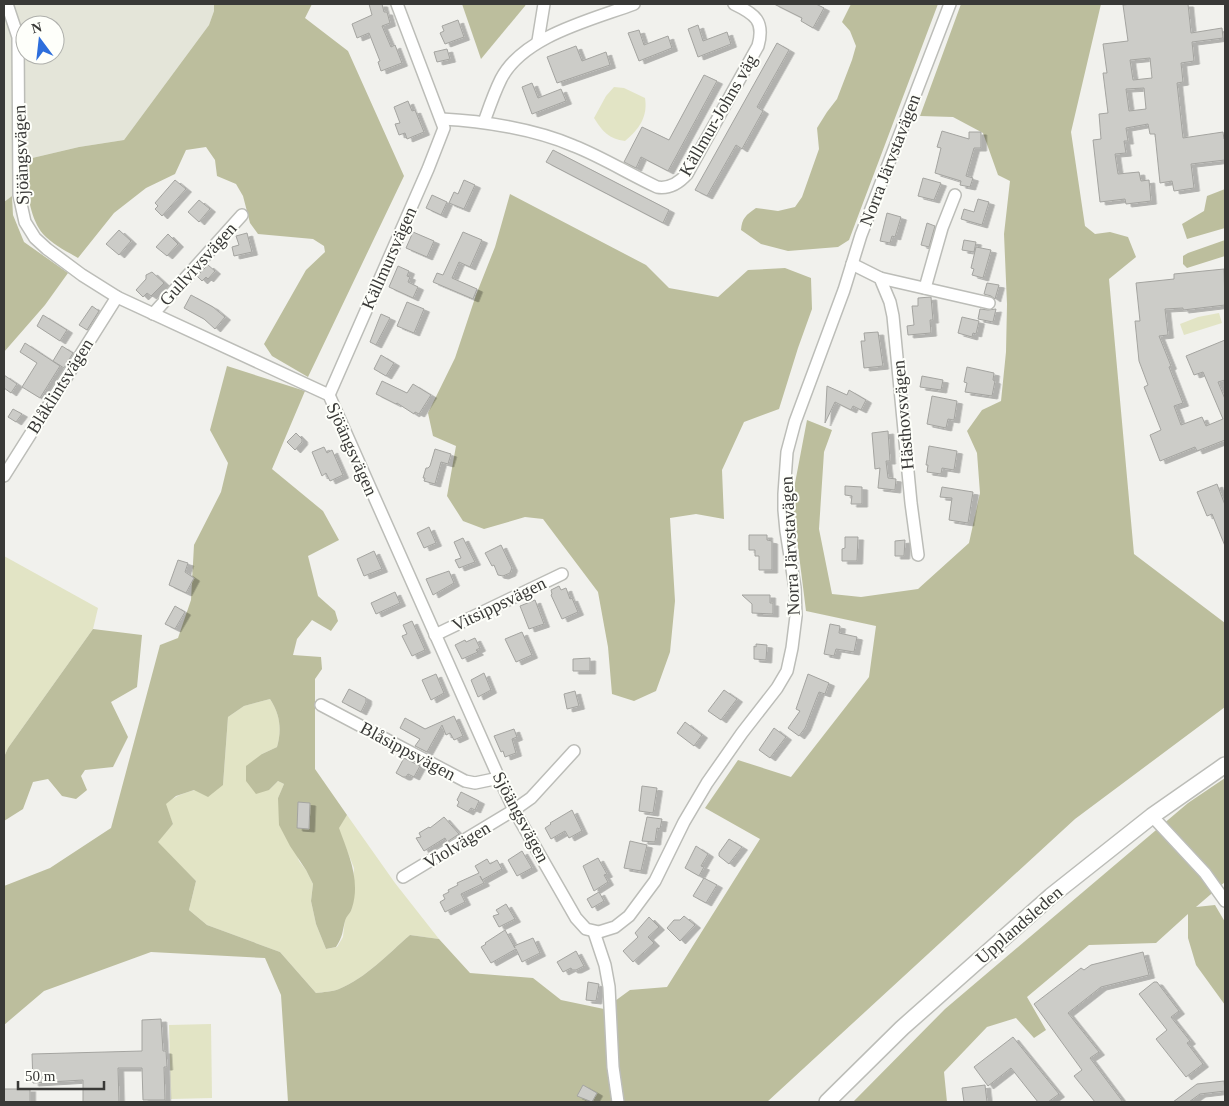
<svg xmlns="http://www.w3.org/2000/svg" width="1229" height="1106" viewBox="0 0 1229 1106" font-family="Georgia,serif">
<defs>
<filter id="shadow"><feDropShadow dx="5.5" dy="3" stdDeviation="0" flood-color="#0004"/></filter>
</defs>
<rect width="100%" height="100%" fill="#f1f1ed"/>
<path fill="#e4e5d9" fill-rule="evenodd" d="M4,4h210v7l-5,14 -85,115 -45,7 -51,12 -16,37 -8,6zM25,25h30v30h-30z"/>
<g fill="#e2e4c5">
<path d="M614,87l10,1 21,10c3,19 -6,31 -20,43 -16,-2 -22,-9 -31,-23l12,-22z"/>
<polygon points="1219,313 1222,323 1184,335 1180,324 1198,317"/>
<polygon points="4,556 98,608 93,629 8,748 4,757"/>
<path d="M270,699c10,15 12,31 7,48l-15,7 7,36 9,-9 6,3 -6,14 21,63 7,9 7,14 -2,17 5,23 10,25 11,-2 6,-10 2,-18 7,-10 2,-41 -16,-40 9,-13 48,68 44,56 -29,-4c-22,19 -44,43 -71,54 -7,3 -16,3 -23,4l-36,-41 -73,-27 -18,-15 7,-29 -39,-39 16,-18 -8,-20c18,-14 37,-16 58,-19l5,-68 16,-11z"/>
<polygon points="211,1024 212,1098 171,1099 169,1025"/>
</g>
<g fill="#bcbe9d">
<path d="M214,4h98l-7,14 43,33 56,125 -96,201 -36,-21 -8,-12 42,-74 19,-18 -1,-6 -11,-7 -55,-5 -8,-11 -7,-27 -7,-12 -19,-8 -2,-16 -9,-13 -20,3 -11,24 -29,14 -32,25 -36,45c-12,-7 -26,-14 -35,-24 -15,-18 -18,-53 -15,-75l51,-12 45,-7 85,-115 5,-14z"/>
<polygon points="462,4 526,4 525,6 481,59"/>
<path d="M851,4h87l-89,236 -11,7 -50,4 -27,-7 -20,-14c1,-12 5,-15 15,-22l22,3 17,-4 7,-10 17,-48 -2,-21 10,-16 10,-13 15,-39 4,-14 -6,-15 -8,-9z"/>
<path d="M961,4h140l-30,128 14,94 10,8 15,-2 18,5 8,20 -27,22 25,275 91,69v84l-150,112 -308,283h-479l-7,-107 -16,-37 -114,-6 -107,39 -40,34v-139l46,-18 61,-40 49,-183 18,-7 13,-38 3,-55 27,-53 7,-29 -18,-33 17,-64 78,25 -33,78 51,42 16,29 -31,16 10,40 17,15 3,10 -7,10 -19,-11 -15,19 -4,16 28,2 1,12 -7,10v90l32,46 -8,13c9,25 22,52 13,80 -1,5 -6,8 -7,13 -3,12 -2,15 -9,26l-10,2 -10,-25 -5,-23 2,-17 -7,-14 -16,-24 -11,-21 -1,-27 6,-14 -6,-3 -9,9 -13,4 -10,-13v-15l16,-12 15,-7c5,-17 3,-33 -7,-48l-26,7 -16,11 -5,68 -15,12 -14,-7 -18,6 -10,8 7,20 -15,18 38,39 -7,29 18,15 73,27 36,41c7,-1 16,-1 23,-4 27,-11 49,-35 71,-54l29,4 31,34 63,5 28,22 43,9 26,-19 37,-3 93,-148 -55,-31 33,-48 53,17 78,-100 7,-51 -70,-15 -14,-112 15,-79 25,10 -8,22 -5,77 13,65 29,3 57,-8 51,-46 11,-50 -3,-40 -10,-22 15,-21 19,-9 5,-49 1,-48 -3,-70 6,-53 -12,-6 -15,-42 -30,-16 -33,-1z"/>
<polygon points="1225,189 1225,228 1187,239 1182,224 1204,211 1207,196"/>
<polygon points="510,194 646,265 669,288 718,297 748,270 785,268 811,278 812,309 798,348 779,409 744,422 722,470 724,519 696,514 670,518 675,601 670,652 656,691 634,701 612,694 608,647 598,592 543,519 525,517 484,529 463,521 447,496 456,446 433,436 428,413 455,358 476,295 495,247"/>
<polygon points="12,196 13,215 24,242 68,273 45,305 4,352 4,202"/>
<polygon points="1225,240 1225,256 1187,268 1183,264 1183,256 1188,253"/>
<polygon points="93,629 142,635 137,687 111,702 128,737 113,767 85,770 81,776 87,790 76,799 62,796 48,779 33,782 23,809 4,821 4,757 8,748"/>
<polygon points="1225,778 1225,882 1196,907 1215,905 1225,922 1225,1005 1196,965 1188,938 1188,914 1156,943 1089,945 1027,997 1046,1030 1034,1038 1016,1018 987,1027 944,1072 947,1102 853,1102 945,1009 1188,803"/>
</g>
<g fill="#ccccc8" stroke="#a4a4a0" fill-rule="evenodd" filter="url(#shadow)">
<polygon points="369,4 382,4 384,12 387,12 390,23 382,26 391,47 395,45 402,63 381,71 378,62 380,61 369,33 357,38 352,24 372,15"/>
<polygon points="774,4 816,4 824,8 813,28 801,21 802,18"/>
<path d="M1131,4h57l3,29 31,-5 1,10 -31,4 2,19 -13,2 2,19 -6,1 6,55 40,-6 1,7h1v21l-34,4 3,24 -20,3 -2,-10 -12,2 -5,-49h-5l-2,-10 -22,4 2,13h-4l2,12 -11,1 3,20 21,-2 2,9 8,-1 2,21 -25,3 -1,-5 -25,3 -7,-62 8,-1 -2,-25 9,-1 -5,-40h4l-4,-29 25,-3 -5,-36zM1150,58l2,20 -19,2 -3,-20zM1144,88l2,21 -17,2 -3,-22z"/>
<polygon points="458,20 464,37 445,44 440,33 444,31 442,26"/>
<polygon points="698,25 703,41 727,32 731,44 698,57 688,29"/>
<polygon points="639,30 644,45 668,36 672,48 639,61 628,33"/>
<polygon points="777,43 789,50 757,107 763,111 742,149 736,145 707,196 695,190"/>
<polygon points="576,46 582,61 606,52 610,65 557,83 547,57"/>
<polygon points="447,49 450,59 437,62 434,52"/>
<polygon points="704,75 717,81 668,171 641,157 636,168 624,162 642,127 669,140"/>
<polygon points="532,83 538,98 561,89 566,101 532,114 522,87"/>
<polygon points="408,101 412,111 415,110 424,132 407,139 405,133 399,135 395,124 400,123 394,107"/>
<polygon points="942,131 969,139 969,132 981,132 981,148 974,148 966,176 973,178 970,187 960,185 961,181 935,173 941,148 937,147"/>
<polygon points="553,150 669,210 663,223 546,162"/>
<polygon points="923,178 941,183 934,200 918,196"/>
<polygon points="175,180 186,189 162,216 155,209 158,206 155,203"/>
<polygon points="464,180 475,185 464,209 449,203 454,192 458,194"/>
<polygon points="432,195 447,202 441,215 426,208"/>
<polygon points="978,199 989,202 982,225 961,219 964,209 974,212"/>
<polygon points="199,200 210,209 199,222 188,212"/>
<polygon points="887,213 901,217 895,237 892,236 890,243 880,241"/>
<polygon points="927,223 935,226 929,247 921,245"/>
<polygon points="119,230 131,241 119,255 106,244"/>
<polygon points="413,232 434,241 427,257 406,248"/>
<polygon points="463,232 482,240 470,267 459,262 452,278 477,289 473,299 433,282 437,273 443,275"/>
<polygon points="247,233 252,252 234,256 232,247 239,245 236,236"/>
<polygon points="168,234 178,244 167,256 156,247"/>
<polygon points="964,240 976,242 974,252 962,250"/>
<polygon points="976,247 991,250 983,278 972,275 974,269 971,268"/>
<polygon points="208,265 215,271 208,279 206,277 202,281 197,276"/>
<polygon points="398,266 409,271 407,276 410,277 408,282 418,287 413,298 389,287"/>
<polygon points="1224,269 1225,305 1183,310 1183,308 1165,309 1168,335 1159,336 1171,366 1169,367 1183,403 1174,406 1181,425 1202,417 1206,426 1223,419 1203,372 1194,375 1186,356 1225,340 1225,380 1218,382 1225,399 1225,440 1197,451 1195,447 1160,461 1150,435 1161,430 1144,387 1148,385 1139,361 1135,321 1140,321 1136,283 1174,279 1174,274"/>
<polygon points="152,272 164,283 151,296 147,293 143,297 136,290 146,279 146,275"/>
<polygon points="987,283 999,285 995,299 991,296 984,294"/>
<polygon points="191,295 213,307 225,317 215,329 204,319 184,308"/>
<polygon points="931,297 933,320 930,320 931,333 908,335 907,326 914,325 912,306 918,306 918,298"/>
<polygon points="407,302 424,309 414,333 397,326"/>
<polygon points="92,306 99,311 87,330 79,325"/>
<polygon points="980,309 988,310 996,309 993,322 978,319"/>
<polygon points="381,314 390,318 376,345 370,342"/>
<polygon points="43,315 67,330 60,341 37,326"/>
<polygon points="962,317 979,321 976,334 973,333 972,337 958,333"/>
<polygon points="878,332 883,366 864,368 861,341 865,341 864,333"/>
<polygon points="25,343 60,366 40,398 22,387 37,363 20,352"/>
<polygon points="62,346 73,353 64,368 53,361"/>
<polygon points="381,355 394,363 386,376 374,369"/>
<polygon points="967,367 994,373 993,380 995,381 992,396 965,392 967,383 964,382"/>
<polygon points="4,375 17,384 11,393 4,388"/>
<polygon points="922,376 943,380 941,390 920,387"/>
<polygon points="382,381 407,393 413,384 431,395 419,414 415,412 414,414 397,403 396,404 376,394"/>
<polygon points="827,386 847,395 849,390 866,400 861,410 853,406 851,410 835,402 825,423"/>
<polygon points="932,396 957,401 954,420 948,419 946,428 927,424"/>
<polygon points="13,409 22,414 16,422 8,417"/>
<polygon points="888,431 890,461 886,461 888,478 896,479 895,490 878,488 880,468 875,469 872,433"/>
<polygon points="296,433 302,439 302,442 295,450 287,442"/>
<polygon points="929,446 957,451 954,470 942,468 941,474 927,472 928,465 926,465"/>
<polygon points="324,447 327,453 332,450 343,475 330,481 326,473 322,476 312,452"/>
<polygon points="435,449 451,454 448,464 441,462 435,484 424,481 425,478 423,478 426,468 428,468 430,466"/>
<polygon points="1217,484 1225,505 1225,546 1212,514 1207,516 1197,492"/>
<polygon points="845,486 862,487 862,504 851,504 852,496 845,495"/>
<polygon points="942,487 973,492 968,523 949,520 952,498 940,497"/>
<polygon points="429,527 436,543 424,548 417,533"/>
<polygon points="749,535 767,535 767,540 772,541 772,570 759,570 759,556 755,556 755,550 749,550"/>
<polygon points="845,537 858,537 857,561 842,561 842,549 845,548"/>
<polygon points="463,538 475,562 459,568 455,560 461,558 454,542"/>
<polygon points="905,540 904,556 895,556 895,541"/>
<polygon points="501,545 512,568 510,573 503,576 498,575 494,565 492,566 485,553"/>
<polygon points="374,551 382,569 364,576 357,559"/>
<polygon points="178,560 188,563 185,572 194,578 186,593 169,585"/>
<polygon points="449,571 454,583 433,595 426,579"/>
<polygon points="559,586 561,590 566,588 570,599 572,598 578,612 562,619 551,595 552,594 551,590"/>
<polygon points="395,592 400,603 376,614 371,603"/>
<polygon points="742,595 770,595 770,603 773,603 773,614 752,613 752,604"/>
<polygon points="535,600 544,624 529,629 520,606"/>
<polygon points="175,606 185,612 175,629 165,624"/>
<polygon points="412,621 425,650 412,656 402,636 407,634 403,625"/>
<polygon points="830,624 840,626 839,633 857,637 854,652 836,649 834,656 824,654"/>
<polygon points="522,632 532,655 516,662 505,639"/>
<polygon points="475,638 480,648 476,650 478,652 462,659 455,645 465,640 466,642"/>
<polygon points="756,644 767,645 766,660 754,659 754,646 756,647"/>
<polygon points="590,658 590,671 573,671 573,659"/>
<polygon points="484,673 491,690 478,697 471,680"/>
<polygon points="436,674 444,693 431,700 422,680"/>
<polygon points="808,674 829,683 825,694 819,692 805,728 799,736 788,728 800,711 796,709"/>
<polygon points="349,689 366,698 366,702 361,712 342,702"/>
<polygon points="724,690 737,699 721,720 708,711"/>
<polygon points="575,691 579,706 567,709 564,694"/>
<polygon points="454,716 463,736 454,740 450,733 446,735 442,725 427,752 415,746 420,739 400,728 405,718 425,729"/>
<polygon points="685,722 702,735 694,746 677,733"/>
<polygon points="774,728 786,737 770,758 759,750"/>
<polygon points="514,729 517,737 512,739 516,753 505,757 503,751 501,752 494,736"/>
<polygon points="404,758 420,766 414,777 408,774 406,777 403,777 396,773"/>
<polygon points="642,786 657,788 653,813 639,811"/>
<polygon points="461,792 479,801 475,810 471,808 468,812 457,806 459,802 457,800"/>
<polygon points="298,802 310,803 309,829 297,828"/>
<polygon points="572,810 582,831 569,838 565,831 551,839 545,828 551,824 550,823"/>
<polygon points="444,817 459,834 447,842 445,838 424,851 416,838 421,837 419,833 429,827 430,828"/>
<polygon points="647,817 662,819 660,829 657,828 655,842 642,841"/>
<polygon points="729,839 742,847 729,864 719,856 719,853"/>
<polygon points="630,841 647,845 641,871 624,868"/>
<polygon points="696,846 708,854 701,866 704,867 699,876 685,868"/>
<polygon points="522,851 532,868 517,876 508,860"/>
<polygon points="598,858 607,874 604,875 608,882 594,891 583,866"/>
<polygon points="487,859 490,864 497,860 502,869 482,880 480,876 484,883 461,894 465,902 445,912 440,902 445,899 443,895 449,892 448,890 458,885 457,883 479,873 475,866"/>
<polygon points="704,878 717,885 706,903 693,896"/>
<polygon points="599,892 604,901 592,908 587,899"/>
<polygon points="506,904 515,919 499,927 493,916 499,914 496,910"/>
<polygon points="684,916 695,925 680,941 667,928 674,920 680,920"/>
<polygon points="649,917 659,927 648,937 654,943 633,962 623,951 638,937 635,933"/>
<polygon points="505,930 515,948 514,946 533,938 540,953 522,962 516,949 491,963 481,947 486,944 485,943"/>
<polygon points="576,951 584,966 576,970 572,970 571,968 563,972 557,962"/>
<polygon points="1143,952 1149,975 1101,987 1068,1013 1099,1052 1090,1058 1123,1102 1095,1102 1074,1076 1082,1070 1034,1004 1081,968 1084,970 1091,965"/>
<polygon points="588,982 599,984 596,1001 586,1000"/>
<polygon points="1154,982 1157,982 1179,1011 1171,1017 1190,1041 1187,1043 1203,1064 1186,1077 1156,1039 1167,1030 1139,994"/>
<polygon points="161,1019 163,1051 166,1051 167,1067 164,1067 165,1100 143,1100 142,1068 118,1068 119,1102 83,1102 83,1080 33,1083 32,1054 142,1051 142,1020"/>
<polygon points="1013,1037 1059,1094 1048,1102 1038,1102 1011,1068 988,1086 974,1067"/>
<polygon points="1224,1081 1225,1091 1200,1094 1189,1102 1173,1102 1197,1084"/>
<polygon points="583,1085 597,1093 592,1102 577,1096"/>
<polygon points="985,1085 987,1102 964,1102 962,1088"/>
<rect x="4" y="1089" width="26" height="13"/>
</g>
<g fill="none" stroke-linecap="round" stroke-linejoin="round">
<g stroke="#bcbdb8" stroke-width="14">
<g id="street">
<polyline points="7,4 18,37 19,195 25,222 35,238 47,249 82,275 117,297 329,395 499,778 514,810 576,918 586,929 599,932 615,927 629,916 655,881 684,822 707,783 742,733 777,688 787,671 792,648 796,616 795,588 786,531 784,510 784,494 787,452 795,422 844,290 861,235 950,4"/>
<polyline points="538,41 544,4"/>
<path d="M442,119c41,2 93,10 132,27 28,11 55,28 83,41 12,2 22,-4 30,-13l71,-128c7,-25 -3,-32 -24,-42"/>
<path d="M484,122c5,-14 10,-29 17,-43 22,-43 90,-59 133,-75"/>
<polyline points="852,264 880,278 890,302 893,316 911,503 918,555"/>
<polyline points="880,278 989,303"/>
<polyline points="925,288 942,228 955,195"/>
<polyline points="153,314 242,215"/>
<polyline points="329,395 428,169 444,128 397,4"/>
<polyline points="4,476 117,297"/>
<polyline points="435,635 562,574"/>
<polyline points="321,705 465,781 475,783 499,778"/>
<polyline points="1152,816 1205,873 1225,901"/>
<polyline points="403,877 514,810 531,798 574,751"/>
<polyline points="594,932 605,965 609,987 613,1067 618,1102"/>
</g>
</g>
<g stroke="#bcbdb8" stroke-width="18">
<polyline id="secondary" points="827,1102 902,1028 1051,896 1152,816 1225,765"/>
</g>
<use href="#street" stroke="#fff" stroke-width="11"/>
<use href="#secondary" stroke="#fff" stroke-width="15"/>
</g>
<g text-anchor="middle" stroke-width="4" stroke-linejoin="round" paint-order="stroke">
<g font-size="18" fill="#393937" stroke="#fefffa">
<text transform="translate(718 115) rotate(-60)" y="6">Källmur-Johns väg</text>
<text transform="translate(21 155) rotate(-92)" y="6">Sjöängsvägen</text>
<text transform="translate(890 160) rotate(-69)" y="6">Norra Järvstavägen</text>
<text transform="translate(389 258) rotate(-66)" y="6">Källmursvägen</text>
<text transform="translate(198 264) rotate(-48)" y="6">Gullvivsvägen</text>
<text transform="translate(60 386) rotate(-58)" y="6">Blåklintsvägen</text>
<text transform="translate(903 415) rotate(-95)" y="6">Hästhovsvägen</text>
<text transform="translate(352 449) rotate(66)" y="6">Sjöängsvägen</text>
<text transform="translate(790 546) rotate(-93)" y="6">Norra Järvstavägen</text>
<text transform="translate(499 604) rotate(-26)" y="6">Vitsippsvägen</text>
<text transform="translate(408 751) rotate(28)" y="6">Blåsippsvägen</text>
<text transform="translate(521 817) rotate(62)" y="6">Sjöängsvägen</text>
<text transform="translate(457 845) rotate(-31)" y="6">Violvägen</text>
<text transform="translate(1019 925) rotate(-41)" y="6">Upplandsleden</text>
</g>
</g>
<rect width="1229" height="1106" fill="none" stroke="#393937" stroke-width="10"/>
<g transform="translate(40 40) rotate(345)"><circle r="24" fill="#fefffa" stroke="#afb0ac"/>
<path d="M0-4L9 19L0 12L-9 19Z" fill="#2d6edc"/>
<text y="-8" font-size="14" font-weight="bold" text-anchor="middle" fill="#393937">N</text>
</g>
<path d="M18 1081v8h86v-8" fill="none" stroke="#393937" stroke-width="2.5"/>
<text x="25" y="1081" font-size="15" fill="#393937" stroke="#fefffa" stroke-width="4" paint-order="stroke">50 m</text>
</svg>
